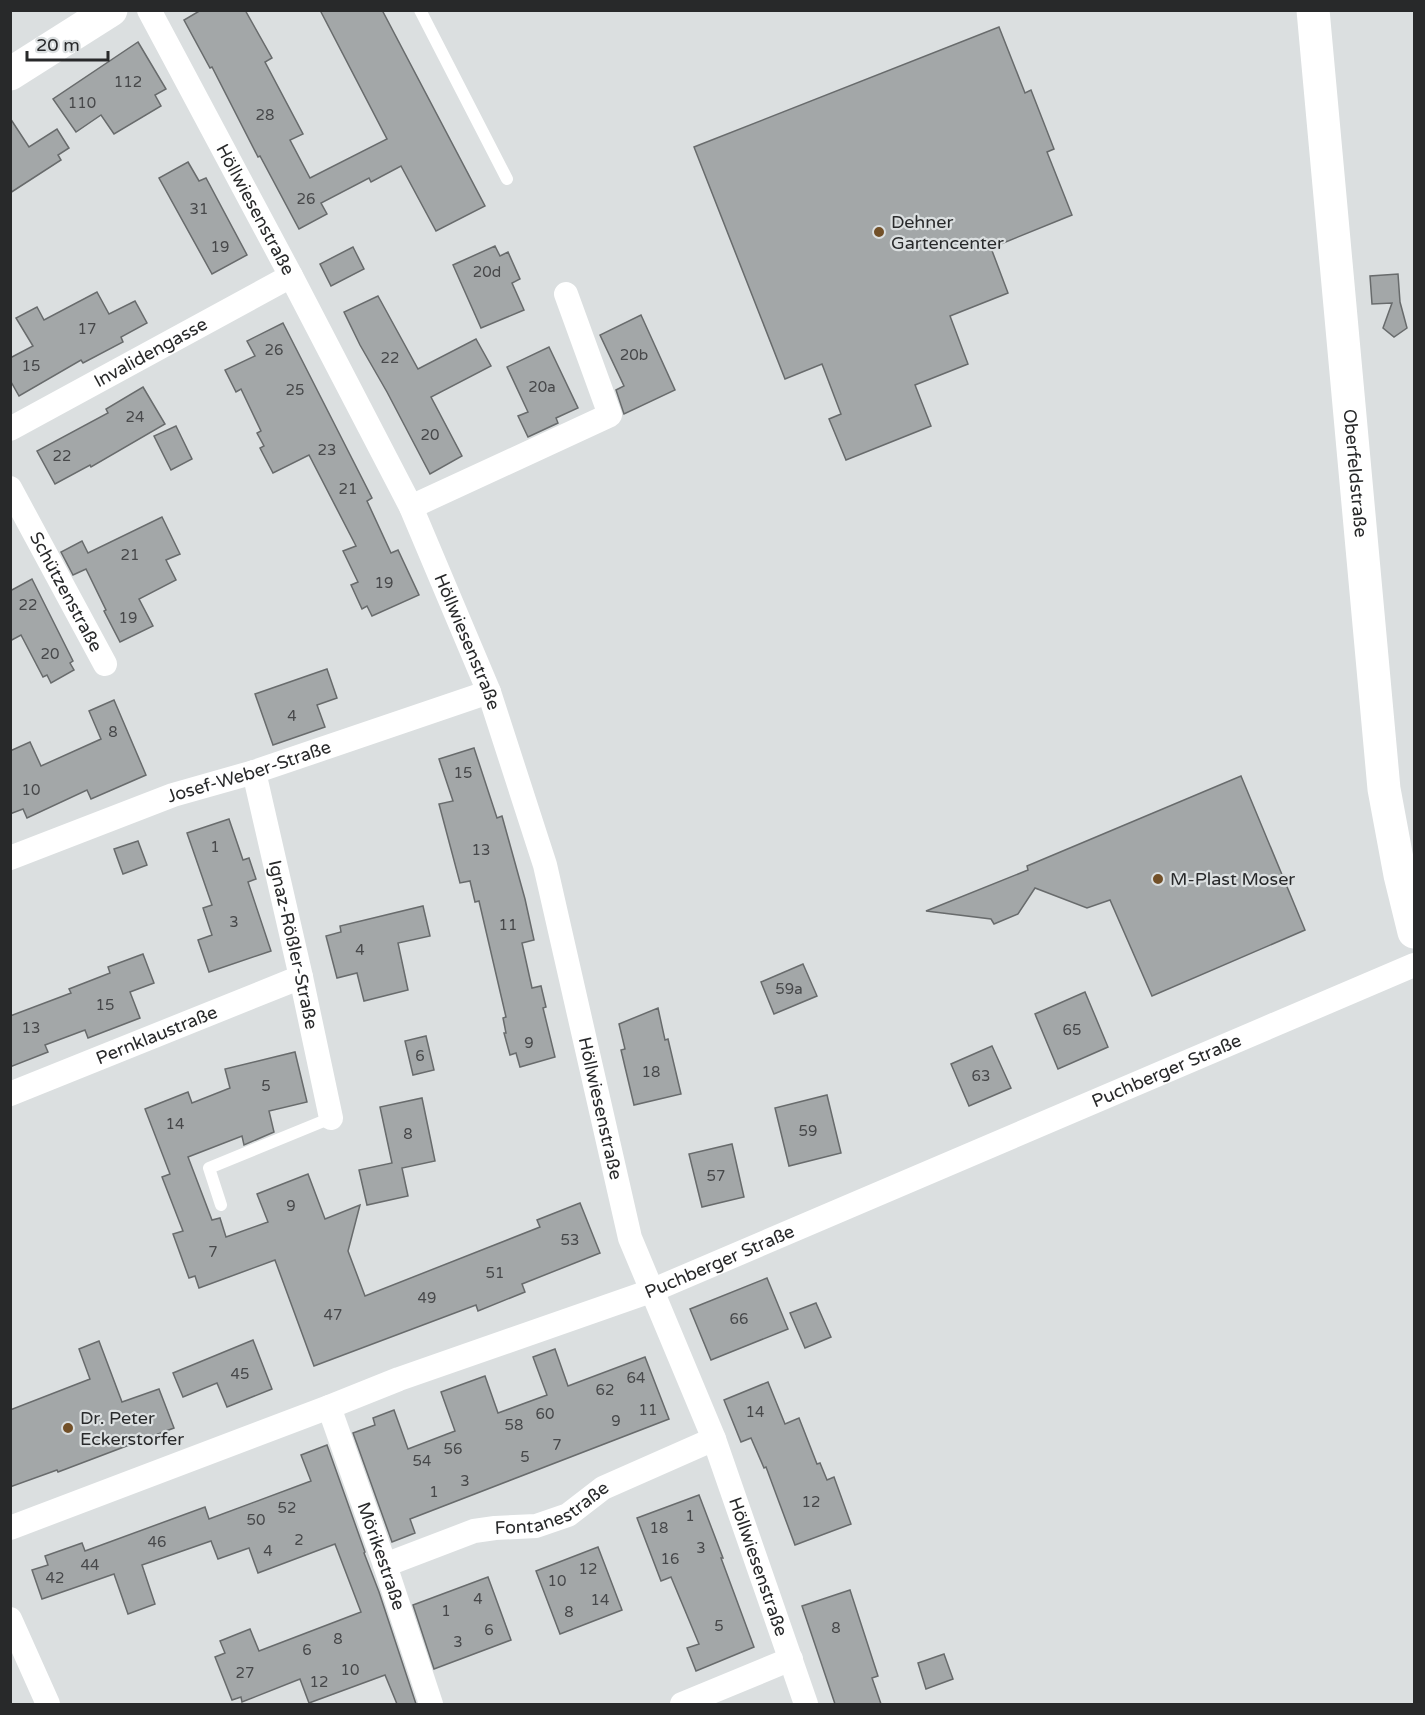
<svg xmlns="http://www.w3.org/2000/svg" width="1425" height="1715" viewBox="0 0 1425 1715" font-family="'Varela Round',sans-serif">
<rect width="100%" height="100%" fill="#dbdfe0"/>
<g fill="#a3a7a8" stroke="#686b6c" stroke-width="1.5">
<polygon points="201,10 245,10 272,58 265,62 303,134 290,140 310,178 387,139 320,10 382,10 485,206 436,231 401,166 371,182 369,178 321,203 327,214 299,229 260,156 258,157 212,67 210,68 184,20"/>
<polygon points="999,27 1025,93 1031,90 1054,149 1047,152 1072,215 991,248 1008,293 950,316 968,364 915,385 931,426 846,460 829,419 841,414 822,364 785,379 694,147"/>
<polygon points="138,42 166,89 155,95 161,106 114,134 101,115 76,132 53,99"/>
<polygon points="10,118 29,147 57,129 69,148 58,155 61,160 10,193"/>
<polygon points="188,162 199,181 206,178 247,255 212,274 159,178"/>
<polygon points="495,246 500,256 508,252 520,279 512,283 524,310 481,328 453,265"/>
<polygon points="353,247 364,269 331,286 320,264"/>
<polygon points="1398,274 1400,302 1407,328 1394,337 1383,328 1392,303 1372,304 1370,276"/>
<polygon points="97,292 109,314 135,301 147,323 121,337 123,342 83,363 81,360 19,396 10,380 10,358 33,346 16,318 37,307 44,320"/>
<polygon points="378,296 418,369 476,339 491,366 431,397 462,456 430,474 387,392 360,345 344,312"/>
<polygon points="641,315 675,390 624,414 616,390 624,386 600,335"/>
<polygon points="283,323 372,498 367,501 391,553 398,550 419,595 372,616 367,606 362,609 351,585 358,582 343,551 356,546 309,455 273,473 260,448 264,446 257,433 261,431 241,389 236,392 225,370 255,356 247,341"/>
<polygon points="549,347 578,408 556,418 558,423 528,437 518,416 528,412 507,367"/>
<polygon points="143,387 165,424 91,467 90,465 55,484 37,451 108,413 106,409"/>
<polygon points="176,426 192,459 171,470 154,436"/>
<polygon points="162,517 180,554 166,560 176,580 139,599 153,626 120,642 104,611 106,610 86,569 73,575 61,552 82,541 88,553"/>
<polygon points="32,579 73,661 70,663 74,670 51,683 47,675 43,677 21,635 10,641 10,591"/>
<polygon points="327,669 337,698 317,705 325,727 273,745 255,694"/>
<polygon points="114,700 146,775 91,799 87,790 27,818 23,809 10,814 10,751 30,742 41,766 101,739 89,711"/>
<polygon points="474,748 497,818 502,816 525,899 534,940 522,943 532,988 541,986 546,1007 543,1008 555,1057 520,1067 516,1053 510,1055 504,1033 506,1033 503,1018 506,1017 479,901 475,902 470,881 460,883 439,804 453,801 439,759"/>
<polygon points="1241,776 1305,930 1152,996 1110,900 1087,908 1035,888 1018,914 994,924 991,919 926,911 1028,870 1027,866"/>
<polygon points="229,819 243,860 249,858 256,879 248,882 271,951 209,972 198,940 212,935 203,908 212,905 187,833"/>
<polygon points="138,841 147,865 123,874 114,849"/>
<polygon points="423,906 430,936 398,943 408,990 364,1001 357,973 337,978 326,936 341,932 340,926"/>
<polygon points="143,954 154,983 130,992 140,1018 88,1038 85,1030 45,1045 48,1052 10,1067 10,1016 71,993 69,989 110,973 108,967"/>
<polygon points="803,964 817,996 774,1014 761,982"/>
<polygon points="1085,992 1108,1047 1058,1069 1035,1014"/>
<polygon points="658,1008 665,1040 668,1039 681,1094 634,1105 621,1050 625,1049 619,1024"/>
<polygon points="426,1036 434,1070 413,1075 405,1041"/>
<polygon points="992,1046 1011,1088 969,1106 951,1064"/>
<polygon points="295,1052 307,1102 269,1111 274,1132 244,1145 242,1136 188,1157 212,1220 220,1218 226,1237 268,1222 257,1194 308,1174 325,1219 360,1205 348,1251 365,1296 540,1227 537,1220 580,1203 600,1253 522,1284 525,1292 478,1311 476,1305 314,1366 275,1260 199,1288 195,1276 189,1278 173,1234 183,1231 162,1177 170,1174 145,1109 188,1092 192,1103 230,1088 225,1069"/>
<polygon points="827,1095 841,1153 789,1166 775,1108"/>
<polygon points="422,1098 435,1161 402,1168 408,1196 367,1205 359,1170 392,1163 380,1107"/>
<polygon points="732,1144 744,1197 702,1207 689,1154"/>
<polygon points="767,1278 788,1329 711,1360 690,1309"/>
<polygon points="816,1303 831,1337 805,1348 790,1313"/>
<polygon points="253,1340 272,1389 227,1407 217,1383 183,1397 173,1373"/>
<polygon points="99,1341 122,1402 159,1389 174,1428 58,1472 57,1470 10,1487 10,1410 90,1379 79,1349"/>
<polygon points="555,1349 568,1386 645,1357 669,1419 410,1519 415,1533 392,1542 353,1433 375,1425 373,1418 394,1410 408,1449 455,1431 441,1392 485,1376 498,1413 547,1395 533,1357"/>
<polygon points="768,1382 785,1424 799,1418 817,1464 820,1463 827,1480 834,1477 851,1524 795,1545 766,1467 764,1468 751,1438 741,1442 724,1400"/>
<polygon points="327,1445 365,1552 364,1553 379,1592 416,1704 397,1704 385,1675 309,1703 300,1679 242,1702 241,1697 232,1700 215,1657 225,1653 220,1641 250,1629 259,1651 361,1612 335,1544 258,1573 249,1548 218,1559 211,1541 142,1565 155,1604 128,1614 114,1574 42,1599 32,1570 48,1565 45,1556 82,1543 85,1551 205,1507 209,1519 311,1481 301,1455"/>
<polygon points="699,1495 723,1558 721,1558 754,1647 696,1671 687,1648 699,1644 671,1577 661,1581 637,1518"/>
<polygon points="598,1547 622,1610 560,1634 536,1571"/>
<polygon points="488,1577 511,1640 434,1669 413,1605"/>
<polygon points="850,1590 878,1676 872,1678 881,1704 835,1704 802,1606"/>
<polygon points="944,1654 953,1679 926,1689 918,1663"/>
</g>
<g fill="none" stroke-linecap="round" stroke-linejoin="round">
<g stroke="#fff" stroke-width="12">
<polyline points="420,10 507,179"/>
<polyline points="221,1205 209,1168 331,1118"/>
</g>
<g stroke="#fff" stroke-width="24">
<path id="s1" d="M149,10l142,266 120,231 78,185 56,173 85,373 84,201 92,265"/>
<path id="s2" d="M10,429l281,-153"/>
<path id="s3" d="M10,488l95,176"/>
<polyline points="411,507 610,415 566,294"/>
<path id="s4" d="M254,772l47,205 30,141"/>
<path id="s5" d="M10,858l163,-63 81,-23 235,-80"/>
<path id="s6" d="M10,1094l291,-117"/>
<path id="s7" d="M329,1407l56,158 46,139"/>
<path id="s8" d="M10,1528l319,-121 70,-28 252,-88 763,-326"/>
<path id="s9" d="M385,1565l89,-34 21,-3 41,-2 32,-11 35,-27 111,-49"/>
<polyline points="10,1619 48,1704"/>
<polyline points="682,1704 791,1659"/>
</g>
<g stroke="#fff" stroke-width="33">
<path id="s10" d="M1313,10l71,779 16,86 14,57"/>
<polyline points="10,74 111,10"/>
</g>
</g>
<g fill="#725028" stroke="#dbdfe0" stroke-width="2">
<circle cx="879" cy="232" r="6"/>
<circle cx="1158" cy="879" r="6"/>
<circle cx="68" cy="1428" r="6"/>
</g>
<g text-anchor="middle" stroke-width="4.5" stroke-linejoin="round" paint-order="stroke">
<g font-size="15" fill="#47484a">
<text x="128" y="87">112</text>
<text x="82" y="108">110</text>
<text x="265" y="120">28</text>
<text x="306" y="204">26</text>
<text x="199" y="214">31</text>
<text x="220" y="252">19</text>
<text x="487" y="277">20d</text>
<text x="87" y="334">17</text>
<text x="274" y="355">26</text>
<text x="634" y="360">20b</text>
<text x="390" y="363">22</text>
<text x="31" y="371">15</text>
<text x="542" y="392">20a</text>
<text x="295" y="395">25</text>
<text x="135" y="422">24</text>
<text x="430" y="440">20</text>
<text x="327" y="455">23</text>
<text x="62" y="461">22</text>
<text x="348" y="494">21</text>
<text x="130" y="560">21</text>
<text x="384" y="588">19</text>
<text x="28" y="610">22</text>
<text x="128" y="623">19</text>
<text x="50" y="659">20</text>
<text x="292" y="721">4</text>
<text x="113" y="737">8</text>
<text x="463" y="778">15</text>
<text x="31" y="795">10</text>
<text x="215" y="852">1</text>
<text x="481" y="855">13</text>
<text x="234" y="927">3</text>
<text x="508" y="930">11</text>
<text x="360" y="955">4</text>
<text x="789" y="994">59a</text>
<text x="105" y="1010">15</text>
<text x="31" y="1033">13</text>
<text x="1072" y="1035">65</text>
<text x="529" y="1048">9</text>
<text x="420" y="1061">6</text>
<text x="651" y="1077">18</text>
<text x="981" y="1081">63</text>
<text x="266" y="1091">5</text>
<text x="175" y="1129">14</text>
<text x="808" y="1136">59</text>
<text x="408" y="1139">8</text>
<text x="716" y="1181">57</text>
<text x="291" y="1211">9</text>
<text x="570" y="1245">53</text>
<text x="213" y="1257">7</text>
<text x="495" y="1278">51</text>
<text x="427" y="1303">49</text>
<text x="333" y="1320">47</text>
<text x="739" y="1324">66</text>
<text x="240" y="1379">45</text>
<text x="636" y="1383">64</text>
<text x="605" y="1395">62</text>
<text x="648" y="1415">11</text>
<text x="755" y="1417">14</text>
<text x="545" y="1419">60</text>
<text x="616" y="1426">9</text>
<text x="514" y="1430">58</text>
<text x="557" y="1450">7</text>
<text x="453" y="1454">56</text>
<text x="525" y="1462">5</text>
<text x="422" y="1466">54</text>
<text x="465" y="1486">3</text>
<text x="434" y="1497">1</text>
<text x="811" y="1507">12</text>
<text x="287" y="1513">52</text>
<text x="690" y="1521">1</text>
<text x="256" y="1525">50</text>
<text x="659" y="1533">18</text>
<text x="299" y="1545">2</text>
<text x="157" y="1547">46</text>
<text x="701" y="1553">3</text>
<text x="268" y="1556">4</text>
<text x="670" y="1564">16</text>
<text x="90" y="1570">44</text>
<text x="588" y="1574">12</text>
<text x="55" y="1583">42</text>
<text x="557" y="1586">10</text>
<text x="478" y="1604">4</text>
<text x="600" y="1605">14</text>
<text x="446" y="1616">1</text>
<text x="569" y="1617">8</text>
<text x="719" y="1631">5</text>
<text x="836" y="1633">8</text>
<text x="489" y="1635">6</text>
<text x="338" y="1644">8</text>
<text x="458" y="1647">3</text>
<text x="307" y="1655">6</text>
<text x="350" y="1675">10</text>
<text x="245" y="1678">27</text>
<text x="319" y="1687">12</text>
</g>
<g font-size="18" fill="#28292a" stroke="#dbdfe0">
<text dy="6" stroke="none"><textPath href="#s1" startOffset="226">Höllwiesenstraße</textPath></text>
<text dy="6" stroke="none"><textPath href="#s2" startOffset="160">Invalidengasse</textPath></text>
<text dy="6" stroke="none"><textPath href="#s10" startOffset="465">Oberfeldstraße</textPath></text>
<text dy="6" stroke="none"><textPath href="#s3" startOffset="118">Schützenstraße</textPath></text>
<text dy="6" stroke="none"><textPath href="#s1" startOffset="708">Höllwiesenstraße</textPath></text>
<text dy="6" stroke="none"><textPath href="#s5" startOffset="254">Josef-Weber-Straße</textPath></text>
<text dy="6" stroke="none"><textPath href="#s4" startOffset="177">Ignaz-Rößler-Straße</textPath></text>
<text dy="6" stroke="none"><textPath href="#s6" startOffset="158">Pernklaustraße</textPath></text>
<text dy="6" stroke="none"><textPath href="#s8" startOffset="1244">Puchberger Straße</textPath></text>
<text dy="6" stroke="none"><textPath href="#s1" startOffset="1194">Höllwiesenstraße</textPath></text>
<text dy="6" stroke="none"><textPath href="#s8" startOffset="758">Puchberger Straße</textPath></text>
<text dy="6" stroke="none"><textPath href="#s9" startOffset="178">Fontanestraße</textPath></text>
<text dy="6" stroke="none"><textPath href="#s7" startOffset="158">Mörikestraße</textPath></text>
<text dy="6" stroke="none"><textPath href="#s1" startOffset="1680">Höllwiesenstraße</textPath></text>
</g>
<g font-size="18" fill="#28292a" stroke="#dbdfe0" text-anchor="start">
<text x="891" y="228">Dehner<tspan x="891" dy="21">Gartencenter</tspan></text>
<text x="1170" y="885">M-Plast Moser</text>
<text x="80" y="1424">Dr. Peter<tspan x="80" dy="21">Eckerstorfer</tspan></text>
</g>
</g>
<rect width="1425" height="1715" fill="none" stroke="#28292a" stroke-width="24"/>
<path d="M27 51v9h81v-9" fill="none" stroke="#28292a" stroke-width="3"/>
<text x="36" y="51" font-size="18" fill="#28292a" stroke="#dbdfe0" stroke-width="4.5" paint-order="stroke">20 m</text>
</svg>
